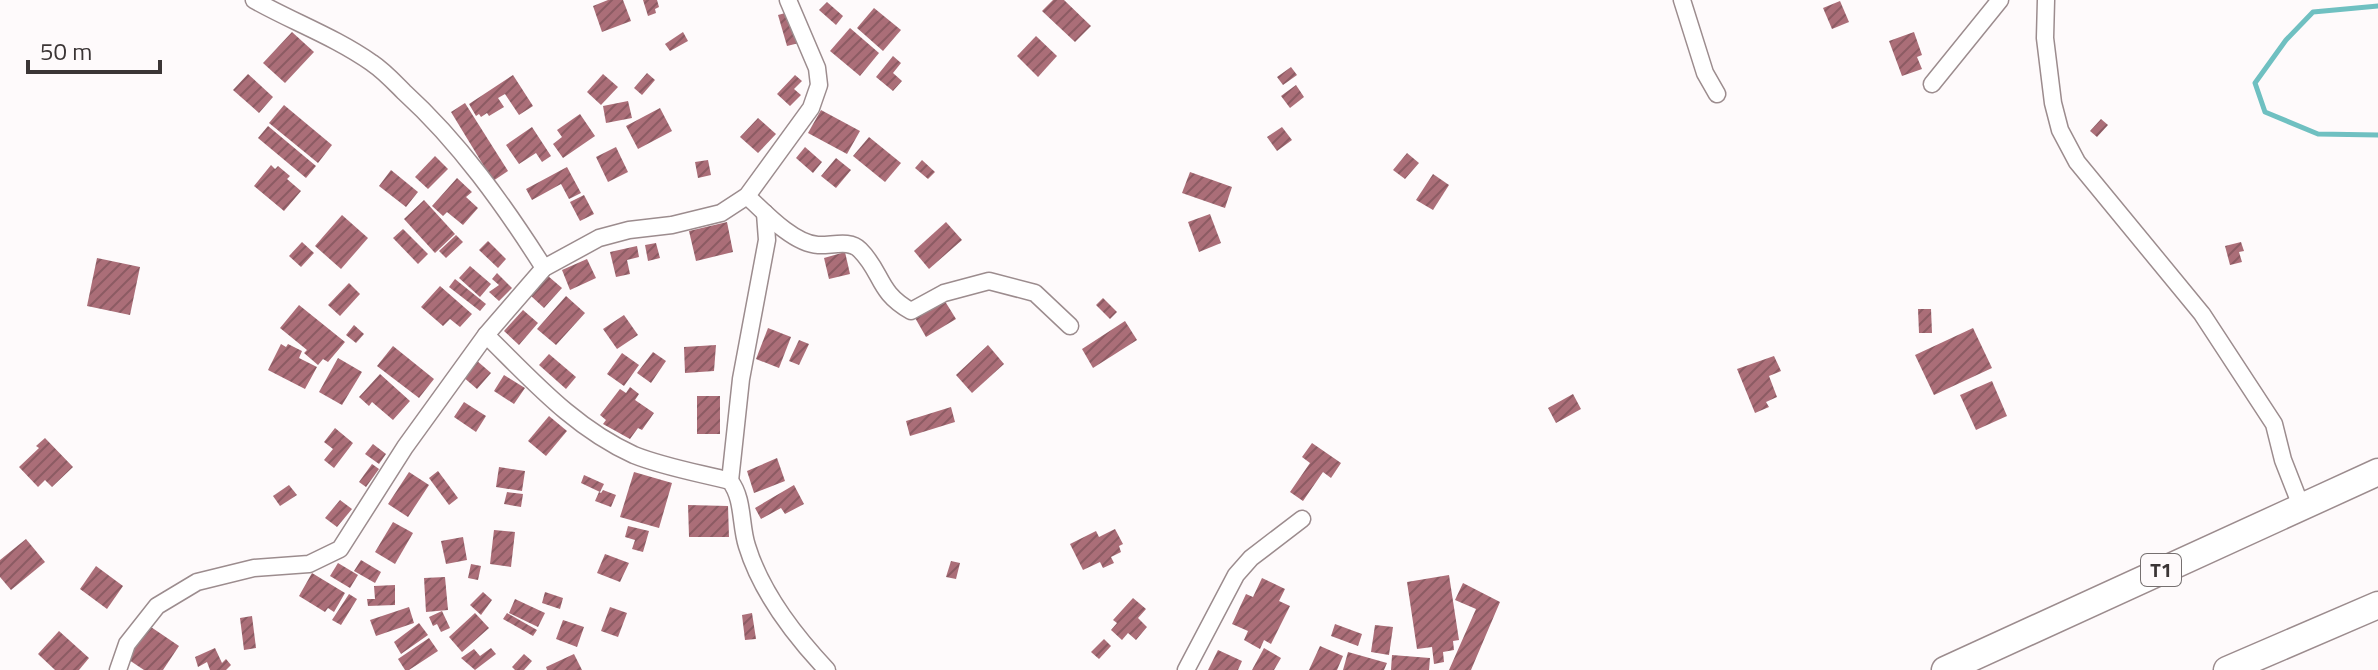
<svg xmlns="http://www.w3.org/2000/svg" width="2378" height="670" viewBox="0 0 2378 670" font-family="'Titillium Web',sans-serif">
<defs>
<pattern id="building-hatch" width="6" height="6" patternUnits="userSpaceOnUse" patternTransform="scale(2)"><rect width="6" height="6" fill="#ab6e78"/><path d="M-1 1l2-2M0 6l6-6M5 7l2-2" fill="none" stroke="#8c5b63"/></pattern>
</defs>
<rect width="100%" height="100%" fill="#fefafb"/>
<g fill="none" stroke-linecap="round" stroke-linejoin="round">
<polyline stroke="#6fc0c1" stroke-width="5" points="2378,6 2313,12 2286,40 2255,83 2265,112 2318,134 2378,135"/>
</g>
<g fill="url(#building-hatch)">
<polygon points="608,0 623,0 631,21 602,32 593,6"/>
<polygon points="643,0 657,0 659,7 655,9 656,13 648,16"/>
<polygon points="1053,0 1064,0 1091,26 1075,42 1042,11"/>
<polygon points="1840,1 1849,22 1832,29 1823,8"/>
<polygon points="827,2 843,16 836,25 819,10"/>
<polygon points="874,8 901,30 883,51 857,28"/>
<polygon points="789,12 799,43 787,46 778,15"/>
<polygon points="850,28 879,53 860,76 830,51"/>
<polygon points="292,32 314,52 285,83 263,63"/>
<polygon points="683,32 688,41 670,51 665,44"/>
<polygon points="1914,32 1922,55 1917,57 1922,69 1902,76 1889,41"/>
<polygon points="1036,36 1057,56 1038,77 1017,56"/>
<polygon points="893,56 901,63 893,73 902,81 893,91 876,77"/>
<polygon points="1291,67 1297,75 1283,85 1277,77"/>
<polygon points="647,73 655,80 642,95 634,88"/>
<polygon points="248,74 273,97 259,113 233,90"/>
<polygon points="603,74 618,87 601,105 587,92"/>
<polygon points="513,75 533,106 519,115 505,94 498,98 504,107 489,116 487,113 481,117 479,114 476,116 469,104"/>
<polygon points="795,75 802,81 794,89 801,95 790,106 777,94"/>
<polygon points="1296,85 1304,97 1290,108 1281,96"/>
<polygon points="628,101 632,118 606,123 603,106"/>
<polygon points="465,103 508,171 493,181 451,112"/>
<polygon points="284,105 332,145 318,163 269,123"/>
<polygon points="660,108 672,131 638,149 626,126"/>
<polygon points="821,110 860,131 847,154 808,133"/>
<polygon points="580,114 595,136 563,158 553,144 562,137 557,130"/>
<polygon points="758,118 776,134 758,153 740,137"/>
<polygon points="2101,119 2108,125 2097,137 2090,131"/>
<polygon points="268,126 316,166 306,178 258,138"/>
<polygon points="532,127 551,156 542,162 536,153 519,164 506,145"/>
<polygon points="1282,127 1292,140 1277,151 1267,137"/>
<polygon points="869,137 901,163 885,182 853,156"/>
<polygon points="616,147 628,172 608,182 596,157"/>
<polygon points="805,147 822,162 813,173 796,158"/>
<polygon points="1407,153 1419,163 1405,179 1393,170"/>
<polygon points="435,156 448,169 428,189 415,177"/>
<polygon points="836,158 851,170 836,188 821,176"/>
<polygon points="708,160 711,175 698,178 695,162"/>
<polygon points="922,160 935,172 928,179 915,168"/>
<polygon points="271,165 275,169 278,166 290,176 287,179 301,191 284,211 254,186"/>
<polygon points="567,167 581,193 569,199 561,184 532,200 526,189"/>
<polygon points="391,170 418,192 406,207 379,186"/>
<polygon points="1190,172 1232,187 1225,208 1182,193"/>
<polygon points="1433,174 1449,185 1433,210 1416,200"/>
<polygon points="457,178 472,192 466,197 478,208 463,225 447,212 443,216 432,206"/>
<polygon points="584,195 594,214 580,221 570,202"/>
<polygon points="424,200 455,234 435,253 404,219"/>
<polygon points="1210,214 1221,243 1199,252 1188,222"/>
<polygon points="342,215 368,238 341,269 315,246"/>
<polygon points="727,222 733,252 696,261 689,231"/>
<polygon points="946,222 962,240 929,269 914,251"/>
<polygon points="403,229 428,254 418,264 393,238"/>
<polygon points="456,235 463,242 446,258 439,251"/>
<polygon points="488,241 506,259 498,268 479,250"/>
<polygon points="302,242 314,253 301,267 289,256"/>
<polygon points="2241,242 2244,251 2239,252 2242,262 2230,265 2225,246"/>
<polygon points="656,243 660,258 648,261 645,245"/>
<polygon points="637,246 639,257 627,260 630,274 616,277 610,252"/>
<polygon points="845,252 850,274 829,279 824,258"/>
<polygon points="97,258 140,267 130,315 87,306"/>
<polygon points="587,259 596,278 570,290 562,270"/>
<polygon points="470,266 491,284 480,297 459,278"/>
<polygon points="497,273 512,288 499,301 489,292 499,285 492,279"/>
<polygon points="548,276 562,288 544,308 531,296"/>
<polygon points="455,279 486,304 480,311 449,287"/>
<polygon points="349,283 360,294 340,316 328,305"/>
<polygon points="440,286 472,314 460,327 450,319 443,326 421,307"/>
<polygon points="566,296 585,313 556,345 537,329"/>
<polygon points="943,298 956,319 926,337 914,316"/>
<polygon points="1103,298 1117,312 1110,319 1096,305"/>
<polygon points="299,305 345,342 328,362 323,359 318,365 304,353 307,350 280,328"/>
<polygon points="1918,309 1931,309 1932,333 1919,333"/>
<polygon points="523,310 538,323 519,345 504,331"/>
<polygon points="624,315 638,335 617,349 603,329"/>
<polygon points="1125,321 1137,340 1093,368 1082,349"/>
<polygon points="354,325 364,334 356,343 346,335"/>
<polygon points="768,328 791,337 779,368 756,359"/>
<polygon points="1973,328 1992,368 1934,395 1915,355"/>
<polygon points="799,340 809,344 799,365 789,361"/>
<polygon points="281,344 286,347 288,344 302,351 299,358 317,367 305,389 268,370"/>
<polygon points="716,345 714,371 685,373 684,347"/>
<polygon points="988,345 1004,364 972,393 956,375"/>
<polygon points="393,346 434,379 419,398 377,366"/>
<polygon points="653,352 666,361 651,383 637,373"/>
<polygon points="622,353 639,365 624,386 607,374"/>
<polygon points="549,354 576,377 566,389 539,365"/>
<polygon points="1774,356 1781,371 1769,376 1777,397 1766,402 1769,407 1755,413 1737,369"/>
<polygon points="338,358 362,372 342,405 319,392"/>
<polygon points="476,360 491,373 477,389 462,376"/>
<polygon points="380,374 410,401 393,420 372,402 369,406 359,397"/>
<polygon points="504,375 525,388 514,404 494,391"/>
<polygon points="1992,381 2007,416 1976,430 1960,395"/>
<polygon points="630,387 639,394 635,400 654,413 642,430 638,428 630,439 603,424 606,420 600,415 620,389 626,393"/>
<polygon points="1573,394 1581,409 1556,423 1548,408"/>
<rect x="697" y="396" width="23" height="38"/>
<polygon points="464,402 486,416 476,432 454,417"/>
<polygon points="951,407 955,422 910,436 906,421"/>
<polygon points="549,416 567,431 546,456 528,441"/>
<polygon points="335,428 353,443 334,468 324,460 333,449 324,442"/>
<polygon points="45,438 73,467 52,487 45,480 38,487 19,467 39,448 36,446"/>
<polygon points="1312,443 1341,463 1331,478 1323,472 1303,501 1290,492 1310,463 1302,457"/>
<polygon points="373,444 386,454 379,464 365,454"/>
<polygon points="777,458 785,481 754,493 747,471"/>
<polygon points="372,464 379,469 366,487 359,482"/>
<polygon points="499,467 525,471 522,491 496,487"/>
<polygon points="438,471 458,498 449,505 429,478"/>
<polygon points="409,472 429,485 408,517 388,504"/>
<polygon points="634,472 672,483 659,528 620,517"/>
<polygon points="584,475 604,484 600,492 581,483"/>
<polygon points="289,485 297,495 280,506 273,496"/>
<polygon points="794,485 804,504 785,514 781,508 761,519 755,508"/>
<polygon points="603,490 616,495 611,507 595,501 599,492 601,493"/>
<polygon points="507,492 523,494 521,507 504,504"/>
<polygon points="340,500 352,509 337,527 325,518"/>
<polygon points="688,505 728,506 729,537 689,537"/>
<polygon points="393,522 413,533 395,564 375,552"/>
<polygon points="628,526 649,531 643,552 632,549 635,540 625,537"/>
<polygon points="1115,529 1123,544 1119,546 1121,552 1111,557 1114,563 1103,568 1100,562 1083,570 1070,544 1096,531 1099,537"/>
<polygon points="494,530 515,532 511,567 490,564"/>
<polygon points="463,537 467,560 446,564 441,541"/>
<polygon points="26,539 45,562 11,590 0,577 0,560"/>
<polygon points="605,554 629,563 620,582 597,573"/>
<polygon points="361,560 381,572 375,583 354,571"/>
<polygon points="951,561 960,563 956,579 946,577"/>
<polygon points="338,563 358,575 350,588 330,576"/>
<polygon points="471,564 481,566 478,580 468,578"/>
<polygon points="96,566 123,586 107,609 80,589"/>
<polygon points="312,573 345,593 334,612 328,608 325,612 299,596"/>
<polygon points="1449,575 1459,640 1453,641 1454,650 1443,652 1444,662 1434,664 1432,647 1417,649 1407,582"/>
<polygon points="445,577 448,610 426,612 424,578"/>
<polygon points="1262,578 1285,589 1279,601 1290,606 1271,644 1264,640 1260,649 1244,640 1248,631 1232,624 1246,594 1253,597"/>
<polygon points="1463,583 1500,602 1471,670 1449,670 1476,609 1455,600"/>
<polygon points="395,585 395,605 368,606 367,599 375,599 374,586"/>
<polygon points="483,592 492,600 481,615 470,605"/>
<polygon points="545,592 563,598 560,609 542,603"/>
<polygon points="349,594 357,599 341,625 332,620"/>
<polygon points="1133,598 1146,609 1138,618 1147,627 1136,640 1128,633 1122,640 1111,630 1117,623 1113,620"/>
<polygon points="515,599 545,613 538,627 509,613"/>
<polygon points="409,607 414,623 376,636 370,620"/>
<polygon points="610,607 627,613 618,637 601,631"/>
<polygon points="442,611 450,628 441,632 437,624 433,626 429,617"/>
<polygon points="475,613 489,628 462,652 449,637"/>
<polygon points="507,613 537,630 533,636 503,619"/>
<polygon points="752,613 756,639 745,640 742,615"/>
<polygon points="252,616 256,648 244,650 240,618"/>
<polygon points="563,620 584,627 577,647 556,639"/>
<polygon points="419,623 428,635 401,654 394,642"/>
<polygon points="1335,624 1362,634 1358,646 1331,636"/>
<polygon points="148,625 179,646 163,670 144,670 126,658"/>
<polygon points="1375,625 1393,627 1389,655 1371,652"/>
<polygon points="59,631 89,658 79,670 55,670 38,654"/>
<polygon points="429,638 438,651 409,670 405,670 398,659"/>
<polygon points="1104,639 1111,646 1099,659 1091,652"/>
<polygon points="1320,646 1343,656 1337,670 1309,670"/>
<polygon points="215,648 222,663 226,659 231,665 226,670 210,670 207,662 198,667 195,657"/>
<polygon points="491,648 496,654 475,670 461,658 474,649 480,656"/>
<polygon points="1264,648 1281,658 1274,670 1252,670"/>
<polygon points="1218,650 1242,661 1238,670 1208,670"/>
<polygon points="1348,652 1387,663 1384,670 1343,670"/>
<polygon points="524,654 532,661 524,670 515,670 512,667"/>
<polygon points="574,654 582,670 547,670 546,667"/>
<polygon points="1392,655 1430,658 1429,670 1391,670"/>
</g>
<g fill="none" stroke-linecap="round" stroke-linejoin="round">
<g stroke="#9c8c8e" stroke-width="19">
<g id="minor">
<path d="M254,0c39,22 81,37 118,63 12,8 22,19 32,29 55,50 100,113 140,176"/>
<polyline points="1682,0 1705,73 1717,94"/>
<polyline points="2046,0 2045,38 2053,103 2060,130 2077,162 2202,314 2274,424 2283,460 2301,506"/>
<polyline points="1932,84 2000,0"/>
<path d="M747,196c18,17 47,48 71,49 13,1 32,-6 42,5 23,23 17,42 51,61l33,-18 45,-12 46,12 35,33"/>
<path d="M486,335c46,45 88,93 148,120 30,12 65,18 96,26 14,18 10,44 17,65 14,46 47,89 80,124"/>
<polyline points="730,481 741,379 767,240 765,213"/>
<polyline points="118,670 127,644 157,606 197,582 254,568 309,564 340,549 405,447 486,335 544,268 599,238 629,230 672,225 721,213 747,196 811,108 819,85 817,68 788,0"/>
<polyline points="1186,670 1236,575 1251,558 1302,519"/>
</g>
</g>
<g stroke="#9c8c8e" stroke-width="29">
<g id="trunk">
<polyline points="1945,670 2378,472"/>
<polyline points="2227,670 2378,605"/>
</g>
</g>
<use href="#minor" stroke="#fff" stroke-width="16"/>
<use href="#trunk" stroke="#fff" stroke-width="26"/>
</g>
<g text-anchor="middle" stroke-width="8" stroke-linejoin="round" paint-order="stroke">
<rect fill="#fefafb" stroke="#767070" stroke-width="2" x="2141" y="554" width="40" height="32" rx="6"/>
<g font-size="20" font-weight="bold" fill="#3b3535">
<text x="2161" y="577">T1</text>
</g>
</g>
<path d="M28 60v12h132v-12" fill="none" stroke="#3b3535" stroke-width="4"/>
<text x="40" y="60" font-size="24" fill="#3b3535" stroke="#fefafb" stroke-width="6" paint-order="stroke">50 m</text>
</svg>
